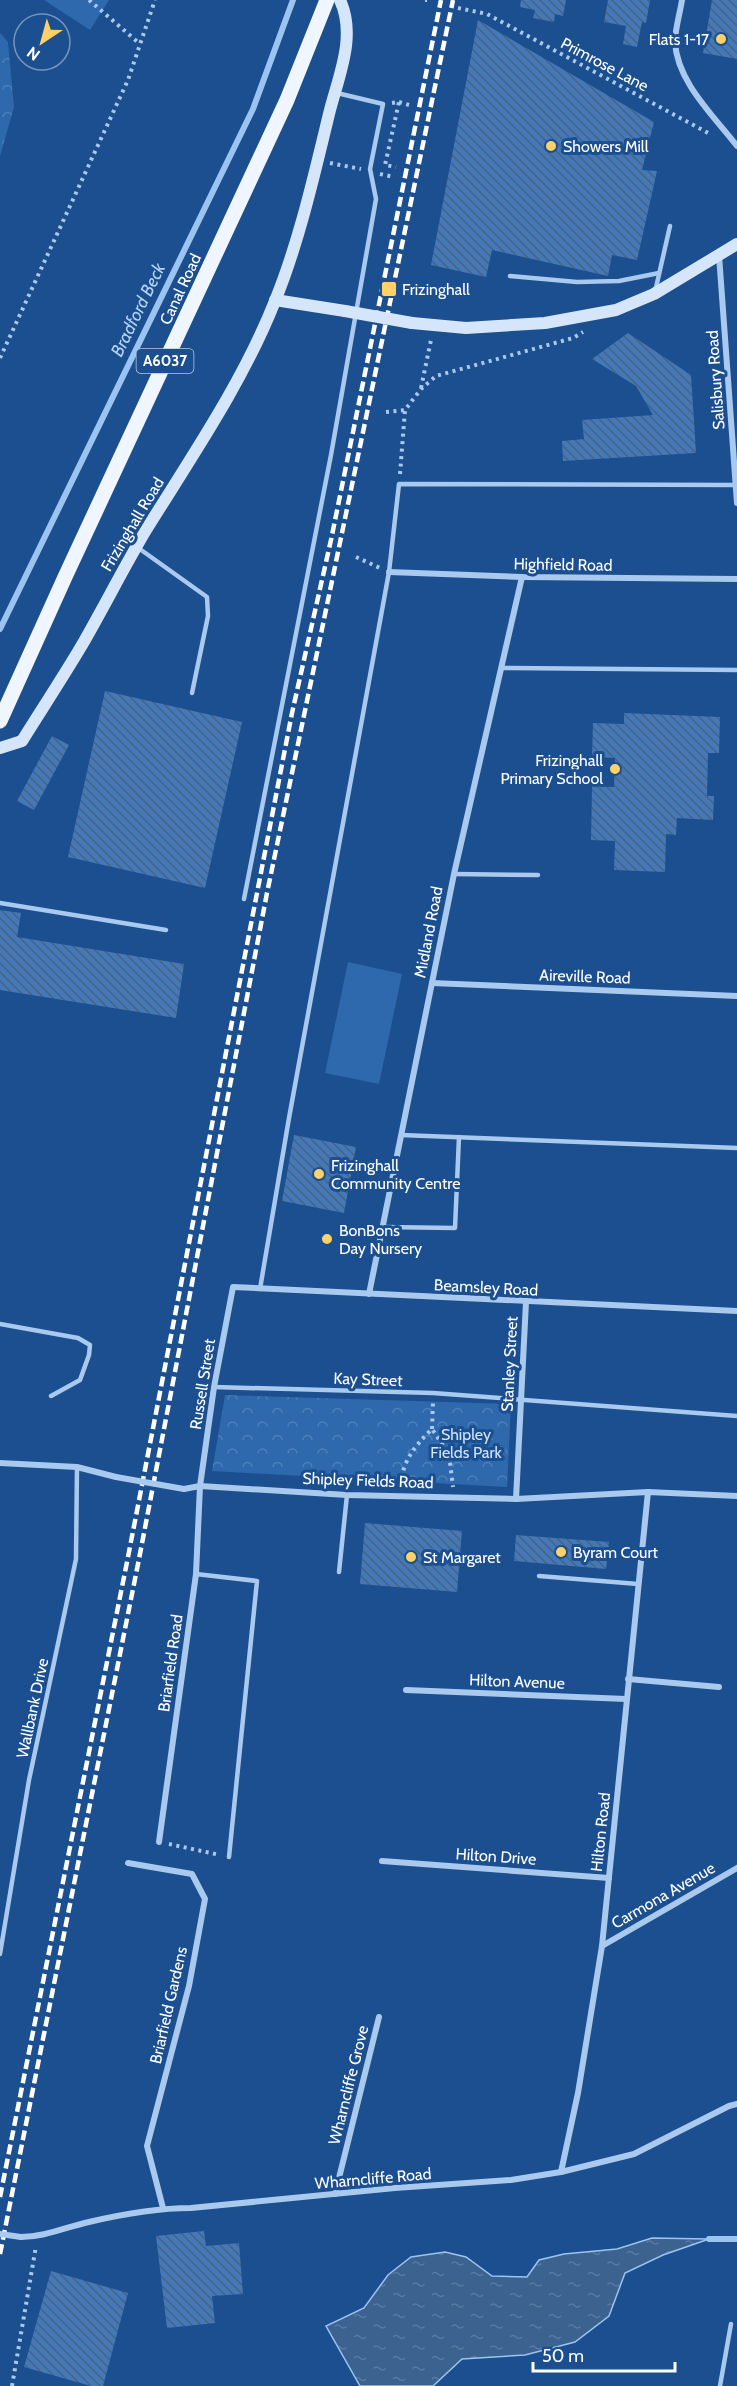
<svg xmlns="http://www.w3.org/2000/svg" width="737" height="2386" viewBox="0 0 737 2386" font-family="Cabin,sans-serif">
<defs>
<pattern id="park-crowns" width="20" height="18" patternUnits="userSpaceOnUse" patternTransform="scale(1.5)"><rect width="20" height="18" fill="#2e69ad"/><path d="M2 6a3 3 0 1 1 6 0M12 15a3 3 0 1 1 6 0" fill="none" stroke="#4d80b9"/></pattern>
<pattern id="water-ripples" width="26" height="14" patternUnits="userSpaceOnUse" patternTransform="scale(1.5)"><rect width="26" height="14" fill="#3c6290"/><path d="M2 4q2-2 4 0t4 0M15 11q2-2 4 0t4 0" fill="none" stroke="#597aa1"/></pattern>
<pattern id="building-back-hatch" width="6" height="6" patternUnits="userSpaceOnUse" patternTransform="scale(1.5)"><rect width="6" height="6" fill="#4478b7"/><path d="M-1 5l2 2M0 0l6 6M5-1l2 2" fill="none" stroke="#486282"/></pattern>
</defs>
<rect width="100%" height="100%" fill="#1b4f8f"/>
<g fill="#2e69ad">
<polygon points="44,0 109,0 90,30"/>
<polygon points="348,962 402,974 379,1084 325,1073"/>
</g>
<g fill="url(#park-crowns)">
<polygon points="0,33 8,42 14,107 0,156"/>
<polygon points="225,1395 511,1404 507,1487 212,1471"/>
</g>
<polygon fill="url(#water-ripples)" stroke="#9cc4f0" stroke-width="1.5" points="652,2238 709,2239 663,2255 625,2273 609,2316 575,2342 525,2355 462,2359 433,2386 360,2386 326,2326 364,2308 388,2275 411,2257 445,2252 466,2257 492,2276 527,2277 539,2260 564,2254 617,2249"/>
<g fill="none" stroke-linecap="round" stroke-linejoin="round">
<g stroke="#9cc4f0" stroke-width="6">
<polyline points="0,629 253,109 293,0"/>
<polyline points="709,2239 737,2239"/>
</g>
</g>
<g fill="url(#building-back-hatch)">
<polygon points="521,0 566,0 563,16 555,14 554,22 533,18 535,10 520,7"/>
<polygon points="608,0 650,0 646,23 642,22 637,47 623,44 626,26 604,22"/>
<polygon points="712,0 737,0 737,59 703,53"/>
<polygon points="478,20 654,122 642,170 657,171 637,260 612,255 608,276 492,250 486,277 431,265"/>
<polygon points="628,333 691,375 696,453 563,461 562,441 584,439 582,420 653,415 636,386 592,359"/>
<polygon points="105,691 242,722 205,888 68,857"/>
<polygon points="624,713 720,717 719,753 708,753 707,796 714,796 713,820 677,818 676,835 666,834 665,872 614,870 615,841 591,840 592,786 614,787 615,758 592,757 593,723 624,724"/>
<polygon points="52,736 69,745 34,810 17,801"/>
<polygon points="0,910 21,913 17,937 184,964 176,1018 0,990"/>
<polygon points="294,1135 356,1147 344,1213 282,1201"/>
<polygon points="365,1523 462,1531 457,1592 360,1584"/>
<polygon points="516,1535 609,1542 606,1569 514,1561"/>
<polygon points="204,2231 206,2246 239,2243 243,2294 212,2296 215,2323 167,2328 156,2236"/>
<polygon points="51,2271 128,2293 103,2386 91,2386 24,2367"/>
</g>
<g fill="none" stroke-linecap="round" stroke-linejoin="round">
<g stroke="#a9c9ee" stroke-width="4" stroke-dasharray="3 4.5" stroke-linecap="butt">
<polyline points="89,0 140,44"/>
<polyline points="425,0 427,0"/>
<polyline points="458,8 487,14 710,134"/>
<polyline points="399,102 409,105"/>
<polyline points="392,103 399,102 385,165 396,167"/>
<polyline points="330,163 361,169"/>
<polyline points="380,174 394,177"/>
<polyline points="0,358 128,80 155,0"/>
<polyline points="421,388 431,340"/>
<polyline points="386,412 405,410 421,389 436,376 573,338 583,332"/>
<polyline points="400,474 405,410"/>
<polyline points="356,557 380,568"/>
<polyline points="432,1429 433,1402"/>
<path d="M400,1485c4,-26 14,-38 32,-56l17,25 4,33"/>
<polyline points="169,1844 220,1855"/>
<polyline points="12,2386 36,2246"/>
</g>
<g stroke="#a9c9ee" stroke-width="4.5">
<polyline points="510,276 577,282 619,281 659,273"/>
<polyline points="655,292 670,226"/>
<polyline points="137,547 207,597 208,616 192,693"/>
<polyline points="501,668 737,670"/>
<polyline points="454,874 538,875"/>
<polyline points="244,899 331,455 376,199 370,169 383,104 337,93"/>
<polyline points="0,903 166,930"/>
<polyline points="401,1135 737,1148"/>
<polyline points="383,1227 455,1228 459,1137"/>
<polyline points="260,1289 289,1118 389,572 399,484 736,485"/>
<polyline points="0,1324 78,1338 90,1345 89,1355 80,1380 51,1396"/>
<polyline points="214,1387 433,1393 737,1416"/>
<polyline points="339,1572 347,1495"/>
<polyline points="196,1574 257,1581 229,1857"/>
<polyline points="539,1576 638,1584"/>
<polyline points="0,1954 29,1780 76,1559 77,1467"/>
<polyline points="720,2386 731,2324"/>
</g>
<g stroke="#a9c9ee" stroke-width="6">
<path d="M682,0c-2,13 -7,29 -7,42 2,40 39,74 62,104"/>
<polyline points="719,255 737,503"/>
<polyline points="389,572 522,577 737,579"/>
<polyline points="432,983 737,996"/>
<polyline points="369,1294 454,874 522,577"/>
<polyline points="0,1463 77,1467 116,1477"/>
<polyline points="184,1489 200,1486 347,1495 516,1499 648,1492 737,1496"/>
<polyline points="516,1499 526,1302"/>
<polyline points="628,1679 719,1687"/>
<polyline points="406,1690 626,1699"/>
<polyline points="159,1842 196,1574 200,1486 214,1387 233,1287 737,1311"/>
<polyline points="382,1861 609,1878"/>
<polyline points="128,1863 192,1874 205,1899 189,1986 147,2146 163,2208"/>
<polyline points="602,1946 737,1868"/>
<polyline points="561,2172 578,2093 602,1946 648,1492"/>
<polyline points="335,2194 379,2017"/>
<path d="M21,2237c24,0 45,-10 68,-15 34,-8 68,-14 102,-14l204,-20 116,-8 50,-8 73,-18 95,-48 8,-2"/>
</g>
<g stroke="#d6e6fa" stroke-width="12">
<polyline points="275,300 345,311"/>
<polyline points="412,323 466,328 545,323 616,310 654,294 737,244"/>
<path d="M0,748l22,-7c20,-32 41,-64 60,-96 22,-38 42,-78 64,-115 46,-74 97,-148 129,-229 24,-59 39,-125 54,-187 9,-37 28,-77 11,-114"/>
</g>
<polyline stroke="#f0f6ff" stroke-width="15" points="0,721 65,577 287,100 327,0"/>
<g stroke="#fff" stroke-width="4.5" stroke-dasharray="10 4.5" stroke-linecap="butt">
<polyline points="0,2197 128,1557 292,713 331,540 441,0"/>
<polyline points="0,2254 139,1559 267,893 453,0"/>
</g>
<g stroke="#a9c9ee" stroke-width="6">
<polyline points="116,1477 184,1489"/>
<polyline points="0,2234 21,2237"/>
</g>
<polyline stroke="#d6e6fa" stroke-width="12" points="345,311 412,323"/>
</g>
<g fill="#ffd166" stroke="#1b4f8f" stroke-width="2">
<circle cx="721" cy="39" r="6"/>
<circle cx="551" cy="146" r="6"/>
<rect x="381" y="281" width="16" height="16" rx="3"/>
<circle cx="615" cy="769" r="6"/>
<circle cx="319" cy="1174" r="6"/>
<circle cx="327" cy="1239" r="6"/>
<circle cx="561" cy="1552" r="6"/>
<circle cx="411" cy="1557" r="6"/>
</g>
<g text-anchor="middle" stroke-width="6" stroke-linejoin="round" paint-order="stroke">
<rect fill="#1b4f8f" stroke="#bbcadd" stroke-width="1.5" x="136.5" y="349" width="57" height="24" rx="4.5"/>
<g font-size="15" font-weight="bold" fill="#fff">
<text x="165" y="366">A6037</text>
</g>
<g font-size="16" fill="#fff" stroke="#1b4f8f" text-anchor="start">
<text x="709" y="45" text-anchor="end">Flats 1-17</text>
<text x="563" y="152">Showers Mill</text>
<text x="402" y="295">Frizinghall</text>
<text x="603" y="766" text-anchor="end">Frizinghall<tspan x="603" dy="18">Primary School</tspan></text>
<text x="331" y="1171">Frizinghall<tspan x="331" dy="18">Community Centre</tspan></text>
<text x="339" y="1236">BonBons<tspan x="339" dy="18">Day Nursery</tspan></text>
<text x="573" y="1558">Byram Court</text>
<text x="423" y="1563">St Margaret</text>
</g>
<g font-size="16" fill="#fff" stroke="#1b4f8f">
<text transform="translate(605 64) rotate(28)" y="6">Primrose Lane</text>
<text transform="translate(180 289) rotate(-65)" y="6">Canal Road</text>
<text transform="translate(715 380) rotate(-94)" y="6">Salisbury Road</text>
<text transform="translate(132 524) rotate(-59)" y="6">Frizinghall Road</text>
<text transform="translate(563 564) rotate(1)" y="6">Highfield Road</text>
<text transform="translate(428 932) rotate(-79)" y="6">Midland Road</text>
<text transform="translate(585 976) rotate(2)" y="6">Aireville Road</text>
<text transform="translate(486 1287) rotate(3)" y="6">Beamsley Road</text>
<text transform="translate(509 1364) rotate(-87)" y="6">Stanley Street</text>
<text transform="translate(368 1379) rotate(2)" y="6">Kay Street</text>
<text transform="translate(202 1384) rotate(-81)" y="6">Russell Street</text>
<text transform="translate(368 1480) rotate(2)" y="6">Shipley Fields Road</text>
<text transform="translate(170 1663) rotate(-82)" y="6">Briarfield Road</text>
<text transform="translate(517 1681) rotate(2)" y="6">Hilton Avenue</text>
<text transform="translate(32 1708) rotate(-78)" y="6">Wallbank Drive</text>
<text transform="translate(600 1832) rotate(-84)" y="6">Hilton Road</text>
<text transform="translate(496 1856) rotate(4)" y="6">Hilton Drive</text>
<text transform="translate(663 1895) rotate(-30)" y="6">Carmona Avenue</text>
<text transform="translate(168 2005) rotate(-77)" y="6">Briarfield Gardens</text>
<text transform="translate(348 2085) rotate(-76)" y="6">Wharncliffe Grove</text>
<text transform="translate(373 2178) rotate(-5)" y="6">Wharncliffe Road</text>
</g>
<g font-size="16" fill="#cfe3fa" stroke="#1b4f8f">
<text x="466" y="1440">Shipley<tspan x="466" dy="18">Fields Park</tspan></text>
</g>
<g font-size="18" font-style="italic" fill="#b5d3f5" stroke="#1b4f8f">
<text transform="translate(138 310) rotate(-64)" y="6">Bradford Beck</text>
</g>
</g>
<g transform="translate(42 42) rotate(216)"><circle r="28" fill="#1b4f8f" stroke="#7695bc" stroke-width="1.5"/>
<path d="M0-4.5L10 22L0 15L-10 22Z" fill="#ffd166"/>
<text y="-9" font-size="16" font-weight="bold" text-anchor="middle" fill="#ffffff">N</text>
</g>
<path d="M533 2362v9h142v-9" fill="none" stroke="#ffffff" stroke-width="3"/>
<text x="542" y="2362" font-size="18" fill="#ffffff" stroke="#1b4f8f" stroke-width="4.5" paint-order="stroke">50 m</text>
</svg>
